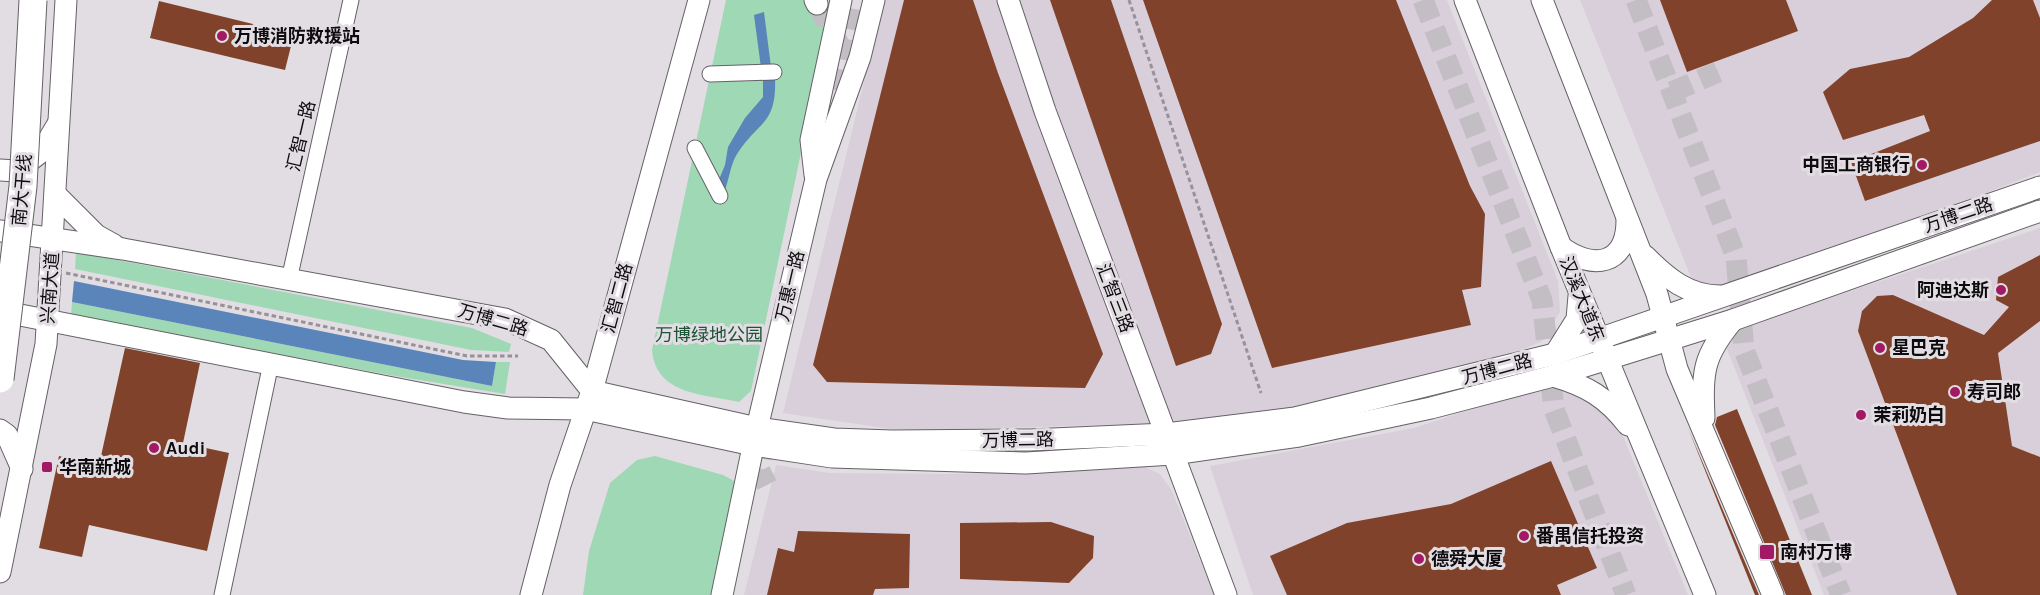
<svg xmlns="http://www.w3.org/2000/svg" width="2040" height="595" viewBox="0 0 2040 595" font-family="Karla,'Noto Sans SC',sans-serif">
<rect width="100%" height="100%" fill="#e2dde3"/>
<g fill="#d9cfdb">
<polygon points="884,0 1447,0 1558,281 1560,312 1541,342 1488,363 1336,406 1169,423 904,431 783,413"/>
<polygon points="1580,0 2040,0 2040,172 1749,286 1704,286 1692,280"/>
<polygon points="2040,228 2040,595 1824,595 1725,344 1737,329"/>
<polygon points="1544,385 1578,391 1612,416 1623,436 1688,595 1253,595 1210,466 1414,428"/>
<polygon points="776,465 830,473 958,474 1145,467 1160,474 1172,491 1214,595 744,595"/>
</g>
<g fill="#9fd8b5">
<path d="M726,0h78l23,29 -76,362 -12,11c-36,-8 -83,-7 -87,-52z"/>
<polygon points="76,252 472,328 511,344 509,352 471,350 75,269"/>
<polygon points="72,302 492,386 496,362 510,362 505,394 395,376 71,315"/>
<polygon points="655,456 723,475 736,482 716,595 583,595 589,551 610,483 637,460"/>
</g>
<g fill="#5a85ba">
<polygon points="764,12 771,67 761,68 754,15"/>
<path d="M775,77c2,48 -16,43 -38,77 -6,9 -8,25 -12,36l-7,-8 7,-17 3,-18 17,-29 18,-21v-18z"/>
<polygon points="74,281 463,360 496,362 492,386 72,302"/>
</g>
<g fill="#80422a">
<polygon points="904,0 973,0 998,73 1103,354 1085,388 827,382 813,365"/>
<polygon points="1050,0 1111,0 1222,324 1211,354 1176,366"/>
<polygon points="1143,0 1396,0 1470,186 1485,214 1481,287 1462,290 1471,325 1272,368"/>
<polygon points="1660,0 1786,0 1798,31 1687,72"/>
<polygon points="1992,0 2033,0 2040,18 2040,141 1865,201 1851,162 1930,131 1924,115 1843,140 1823,92 1850,69 1909,57 1973,18"/>
<polygon points="159,1 294,34 285,70 150,38"/>
<polygon points="2040,255 2040,321 1998,353 2012,446 2040,457 2040,595 1957,595 1858,331 1862,311 1877,296 1893,295 1984,335 2009,307 1996,300 1998,277"/>
<polygon points="125,348 200,363 183,443 229,453 207,551 89,525 82,557 39,548 59,456 99,465"/>
<polygon points="1737,409 1812,595 1786,595 1715,425 1717,417"/>
<polygon points="1688,428 1759,595 1755,595"/>
<polygon points="1551,461 1597,568 1557,585 1561,595 1287,595 1270,556 1347,523 1451,504"/>
<polygon points="1051,522 1094,536 1093,558 1069,583 960,579 960,523"/>
<polygon points="798,531 910,534 909,588 875,589 873,595 767,595 778,548 794,552"/>
</g>
<g fill="none" stroke-linecap="round" stroke-linejoin="round">
<g stroke="#c2bec3" stroke-width="21" stroke-dasharray="21 10" stroke-linecap="butt">
<polyline points="1423,0 1542,300 1554,409 1626,595"/>
<polyline points="1636,0 1736,257 1744,350 1841,595"/>
<polyline points="817,4 839,44"/>
<polyline points="842,91 857,0"/>
<polyline points="1672,92 1718,72"/>
<polyline points="765,438 760,471 767,485"/>
</g>
<g stroke="#656166" stroke-width="17">
<g id="street">
<polyline points="710,74 774,72"/>
<polyline points="695,148 720,196"/>
<polyline points="289,280 351,0"/>
<polyline points="222,595 271,363"/>
</g>
</g>
<g stroke="#656166" stroke-width="23">
<g id="secondary">
<polyline points="815,0 817,4"/>
<polyline points="1008,0 1045,111 1226,595"/>
<polyline points="1465,0 1561,247 1705,595"/>
<polyline points="1542,0 1657,294 1677,369 1773,595"/>
<polyline points="0,170 16,171 41,152 58,124"/>
<polyline points="815,175 811,140 841,0"/>
<polyline points="56,195 96,235 114,245"/>
<polyline points="0,231 123,249 505,319 551,340 592,391 757,428 834,439 892,441 1030,440 1166,434 1295,418 1555,354 2040,187"/>
<path d="M1561,247c31,23 66,19 66,-27"/>
<path d="M1645,256c22,22 43,40 75,40"/>
<polyline points="0,311 464,402 508,408 585,409 753,445 832,457 1026,463 1173,454 1299,436 1431,408 1553,376 1733,320 2040,211"/>
<polyline points="1555,354 1577,319 1579,296"/>
<path d="M1553,376c34,10 53,21 75,49"/>
<path d="M1704,418c-2,-47 -1,-62 29,-98"/>
<polyline points="0,430 7,435 22,469"/>
<polyline points="0,572 46,344 66,0"/>
<polyline points="531,595 560,485 592,391 699,0"/>
<polyline points="722,595 757,428 816,179 860,57 874,0"/>
</g>
</g>
<g stroke="#969297" stroke-width="3" stroke-dasharray="4.5 3" stroke-linecap="butt">
<polyline points="1129,0 1261,393"/>
<polyline points="66,273 467,356 518,356"/>
</g>
<use href="#street" stroke="#fff" stroke-width="15"/>
<use href="#secondary" stroke="#fff" stroke-width="21"/>
<g stroke="#656166" stroke-width="29" stroke-linecap="butt">
<polyline id="highway-bridge" points="0,379 23,186 33,0"/>
</g>
<use href="#highway-bridge" stroke="#fff" stroke-width="27"/>
</g>
<g fill="#a31a64" stroke="#e2dde3" stroke-width="2">
<circle cx="222" cy="36" r="6"/>
<circle cx="1922" cy="165" r="6"/>
<circle cx="2001" cy="290" r="6"/>
<circle cx="1880" cy="348" r="6"/>
<circle cx="1955" cy="392" r="6"/>
<circle cx="1861" cy="415" r="6"/>
<circle cx="154" cy="448" r="6"/>
<rect x="41" y="461" width="12" height="12" rx="3"/>
<circle cx="1524" cy="536" r="6"/>
<rect x="1759" y="544" width="16" height="16" rx="3"/>
<circle cx="1419" cy="559" r="6"/>
</g>
<g text-anchor="middle" stroke-width="6" stroke-linejoin="round" paint-order="stroke">
<g font-size="18" font-weight="bold" fill="#0d0b0d" stroke="#e2dde3" text-anchor="start">
<text x="234" y="42">万博消防救援站</text>
<text x="1910" y="171" text-anchor="end">中国工商银行</text>
<text x="1989" y="296" text-anchor="end">阿迪达斯</text>
<text x="1892" y="354">星巴克</text>
<text x="1967" y="398">寿司郎</text>
<text x="1873" y="421">茉莉奶白</text>
<text x="166" y="454">Audi</text>
<text x="59" y="473">华南新城</text>
<text x="1536" y="542">番禺信托投资</text>
<text x="1780" y="558">南村万博</text>
<text x="1431" y="565">德舜大厦</text>
</g>
<g font-size="18" fill="#0d0b0d" stroke="#e2dde3">
<text transform="translate(301 136) rotate(-77)" y="6">汇智一路</text>
<text transform="translate(22 190) rotate(-85)" y="6">南大干线</text>
<text transform="translate(1958 215) rotate(-19)" y="6">万博二路</text>
<text transform="translate(790 286) rotate(-77)" y="6">万惠一路</text>
<text transform="translate(50 288) rotate(-86)" y="6">兴南大道</text>
<text transform="translate(617 298) rotate(-75)" y="6">汇智二路</text>
<text transform="translate(1115 298) rotate(69)" y="6">汇智三路</text>
<text transform="translate(1582 299) rotate(68)" y="6">汉溪大道东</text>
<text transform="translate(493 320) rotate(16)" y="6">万博二路</text>
<text transform="translate(1497 369) rotate(-15)" y="6">万博二路</text>
<text transform="translate(1018 440) rotate(-1)" y="6">万博二路</text>
</g>
<g font-size="18" fill="#1d5236" stroke="#e2dde3">
<text x="709" y="341">万博绿地公园</text>
</g>
</g>
</svg>
